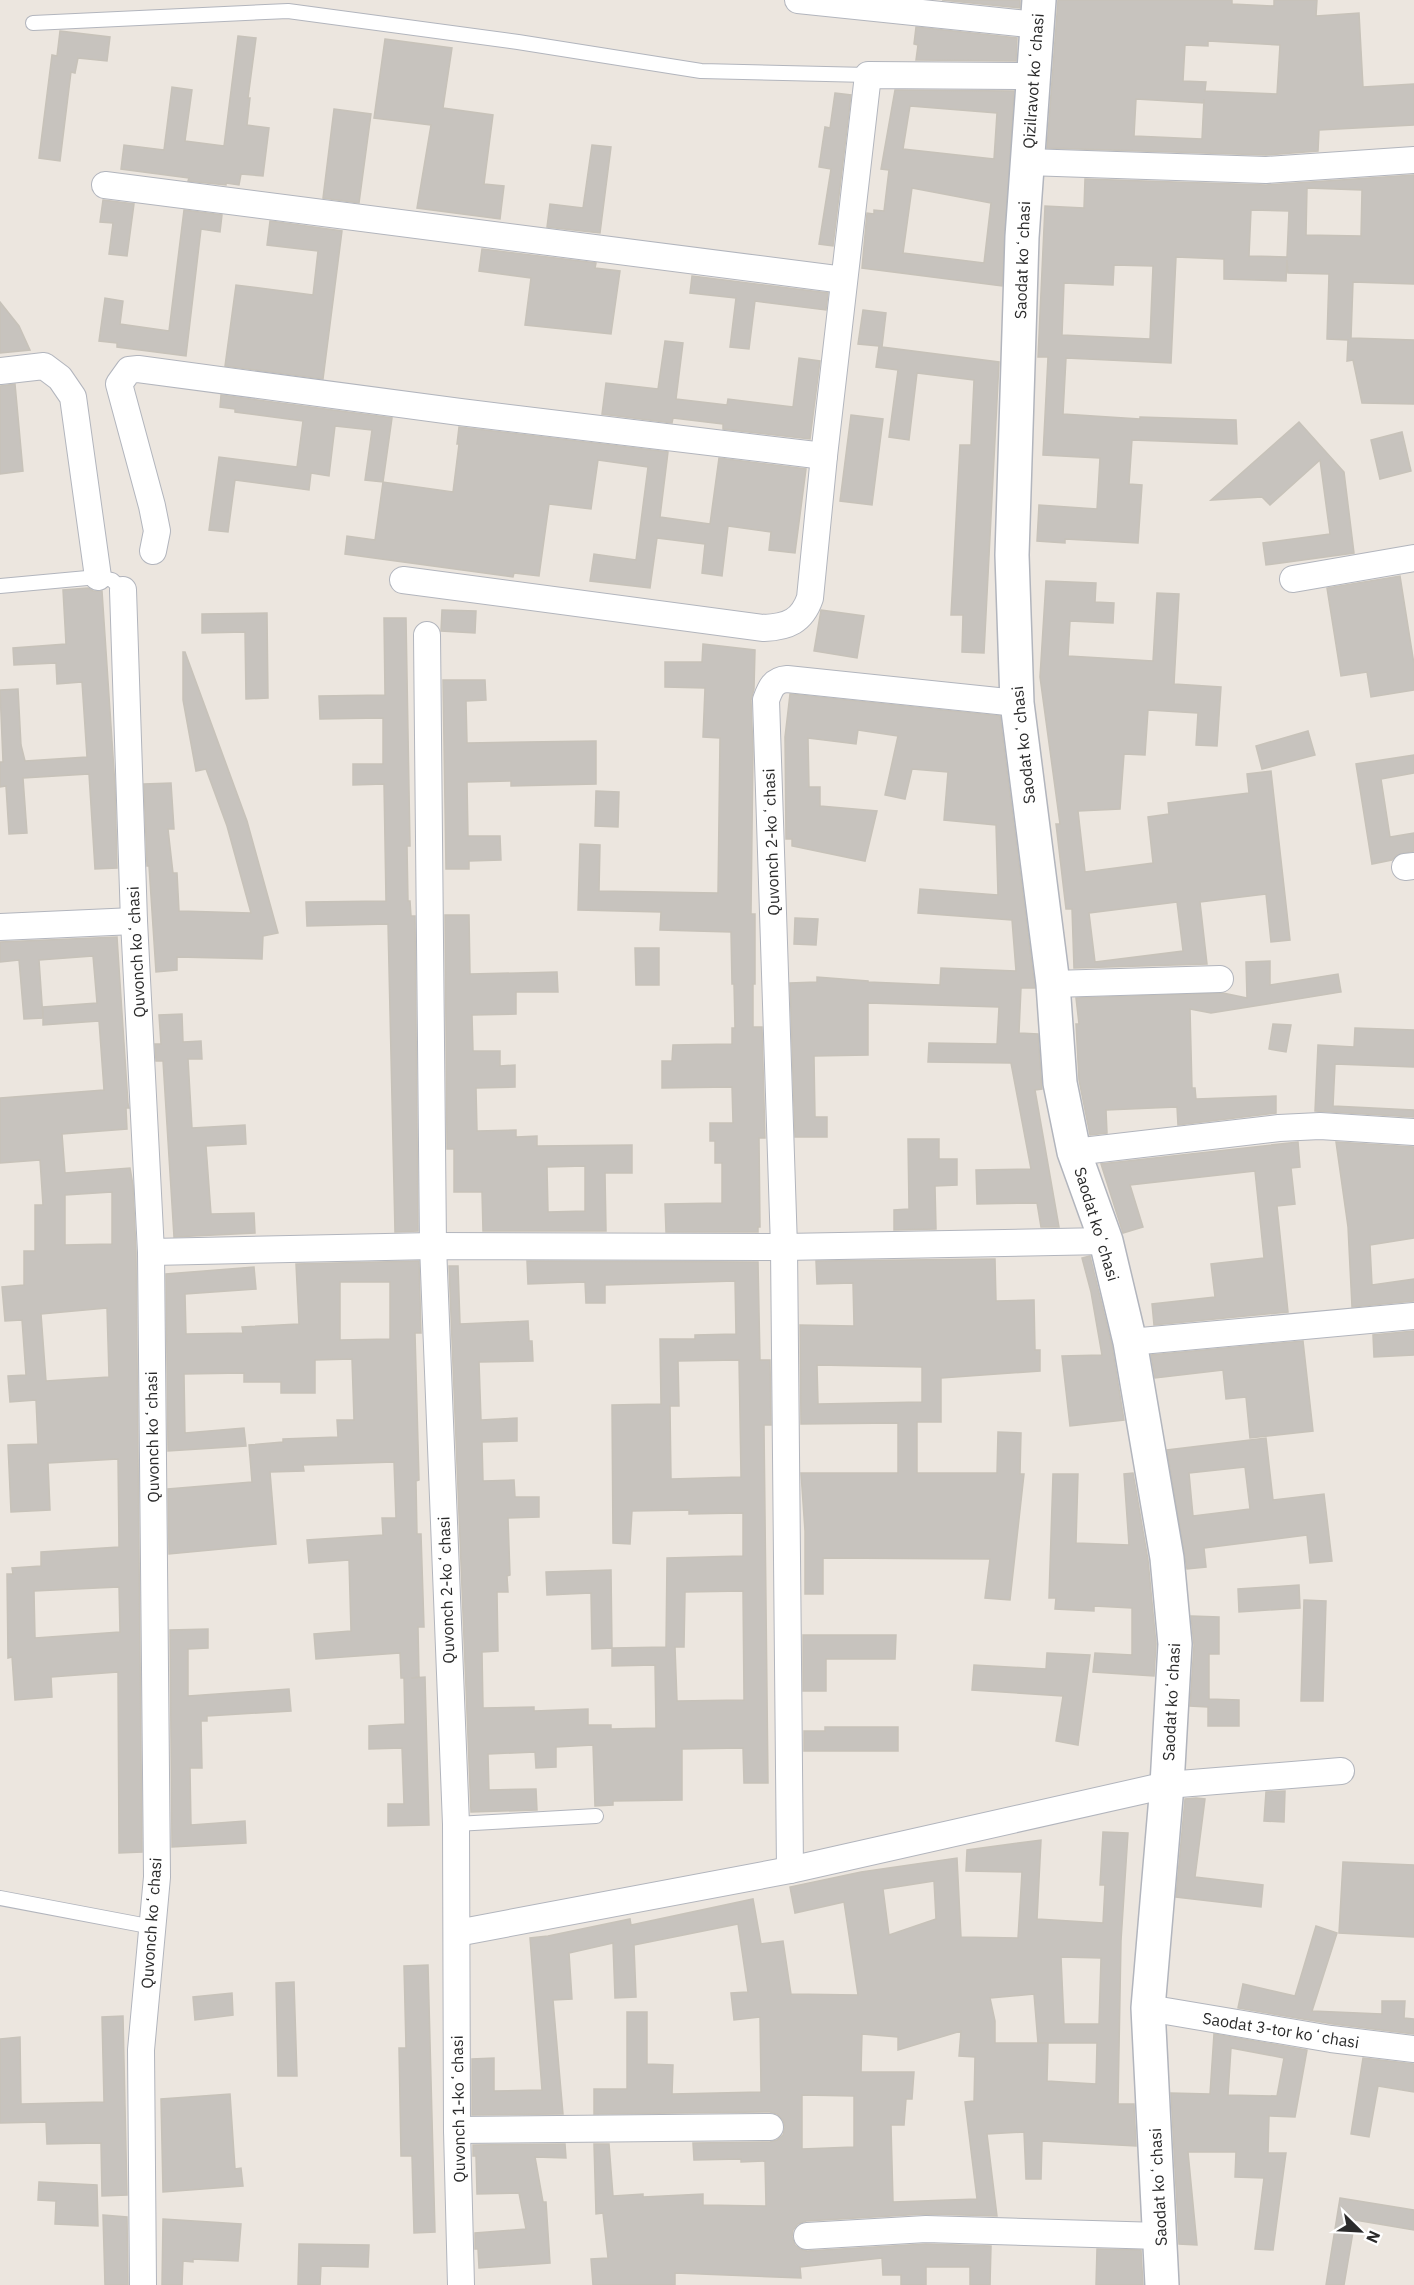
<svg xmlns="http://www.w3.org/2000/svg" width="1414" height="2285" viewBox="0 0 1414 2285" font-family="'IBM Plex Sans',sans-serif">
<rect width="100%" height="100%" fill="#ece6df"/>
<g fill="#c7c3be" stroke="#c7c2b9" stroke-width="1.5" fill-rule="evenodd">
<polygon points="942,0 1020,0 1020,8"/>
<path d="M1058,0h174v4l42,2v-6h43l-1,16 43,-3 4,74 51,-3v41l-95,5 -1,21 -52,4 -219,-7zM1208,41l72,4 -3,49 -72,-3 1,-9 -23,-1 2,-36 23,1zM1136,99l68,4v-4l-2,40 -68,-3z"/>
<polygon points="916,27 1017,38 1016,61 916,60 918,45 914,44"/>
<polygon points="60,31 110,37 107,61 78,58 75,73 71,72 60,161 39,158 52,55 57,56"/>
<polygon points="238,36 256,38 248,98 250,98 247,125 269,128 263,176 241,174 239,185 226,183 226,185 188,181 189,178 121,169 124,145 164,150 172,87 192,90 185,141 224,146"/>
<polygon points="385,39 452,48 443,108 493,115 484,184 504,186 500,219 417,208 431,125 374,118"/>
<path d="M895,90l119,1 -12,195 -140,-18 5,-55 7,1v-4l10,1 5,-41 -8,-1zM910,106l87,7 -3,46 -91,-10zM912,188l79,15 -7,60 -81,-10z"/>
<polygon points="835,93 851,95 833,246 819,244 831,169 819,167 825,127 830,128"/>
<polygon points="334,109 371,114 359,203 323,198"/>
<polygon points="592,145 611,147 600,233 547,227 550,204 583,208"/>
<path d="M1414,175v109l-61,-2 -2,56 63,2v64l-52,-1 -9,-43 -6,1 1,-21 -21,-1 2,-65 -41,-1 -1,-13 -1,21 -62,-2v-20l-48,-2 -5,106 -105,-5 -3,56 77,5v-2l96,3 1,24 -105,-4 -3,44 13,1 -4,58 -73,-4v4l-28,-2 2,-36 58,4 3,-51 -57,-3 5,-98h-10l7,-151 39,2 1,-29 181,6zM1307,188l55,2 -1,46 -55,-1zM1251,210l38,1 -2,46 -38,-1zM1114,265l39,1 -3,73 -88,-4 2,-52 49,2z"/>
<polygon points="103,200 134,204 127,256 109,254 113,223 100,222"/>
<polygon points="184,210 222,215 220,232 201,229 186,356 117,347 117,343 99,341 105,298 123,301 120,324 169,331"/>
<polygon points="270,221 342,231 323,379 225,366 236,285 313,295 318,251 267,245"/>
<polygon points="482,249 596,263 595,268 620,271 611,334 525,325 531,278 479,271"/>
<polygon points="692,276 828,293 826,310 755,301 749,349 730,347 736,298 690,293"/>
<polygon points="0,302 19,326 30,350 0,353"/>
<polygon points="863,310 886,313 882,347 999,362 984,653 962,652 963,615 951,615 960,445 971,445 974,380 917,373 909,440 889,437 898,370 876,367 879,346 858,344"/>
<polygon points="665,341 683,343 676,399 727,405 728,399 793,407 799,358 820,361 810,439 723,429 723,424 673,418 672,423 602,414 606,383 658,389"/>
<polygon points="15,384 23,471 0,474 0,386"/>
<polygon points="221,395 392,418 383,482 365,480 372,430 335,426 329,476 311,473 309,490 235,480 228,532 209,530 219,457 297,467 303,421 235,412 235,409 220,407"/>
<polygon points="851,415 883,419 872,505 840,501"/>
<polygon points="1299,422 1344,472 1354,553 1266,565 1263,543 1330,534 1320,460 1270,505 1262,497 1211,500"/>
<polygon points="459,427 668,452 660,517 710,524 719,458 806,469 795,553 769,550 771,532 728,526 722,576 702,573 705,544 657,538 650,588 590,581 594,554 636,560 648,467 598,460 591,509 549,504 539,576 514,573 513,577 345,554 347,536 375,540 383,482 453,492 459,444 457,444"/>
<polygon points="1402,432 1411,471 1380,479 1371,440"/>
<polygon points="1400,576 1414,664 1414,690 1371,697 1367,672 1341,676 1327,588"/>
<path d="M1046,581l50,2 -1,19 19,1 -1,20 -43,-2 -2,35 85,5 4,-68 22,1 -5,90 47,3 -4,59 -21,-1 2,-32 -50,-3 -3,45 -21,-1 -4,55 -42,2 7,61 68,-9 -5,-46 21,-3 -1,-11 81,-10 -2,-19 24,-3 19,169 -19,2 -5,-48 -66,8 7,62 -133,4 -2,-59h-6l-10,-85h4l-20,-147zM1177,902l6,49 -88,11 -6,-49z"/>
<polygon points="88,588 93,591 102,591 115,786 117,868 95,869 89,774 23,778 27,833 9,834 6,786 0,787 0,762 3,762 0,690 18,689 21,745 25,761 87,757 82,682 57,684 56,663 14,665 13,648 66,644 63,590"/>
<polygon points="442,610 476,611 475,633 441,631"/>
<polygon points="821,610 864,616 857,658 814,651"/>
<polygon points="267,613 268,698 246,699 245,632 202,633 202,614"/>
<polygon points="384,618 406,618 410,846 407,846 408,901 410,901 411,916 415,916 418,1231 395,1232 388,924 307,926 306,902 386,901 384,784 353,785 353,764 383,764 383,718 320,719 319,696 385,695"/>
<polygon points="703,644 755,650 754,689 751,700 753,751 751,914 755,914 755,984 753,984 753,1027 762,1027 765,1138 759,1138 760,1227 758,1227 758,1232 666,1232 665,1204 722,1203 722,1163 715,1163 715,1141 710,1141 710,1123 733,1123 732,1087 662,1088 662,1061 672,1061 673,1045 732,1044 732,1028 735,1028 734,984 732,984 731,932 660,930 661,912 578,910 580,844 600,845 599,891 718,893 720,738 703,737 705,688 665,687 665,662 702,662"/>
<polygon points="183,652 185,652 247,821 278,933 263,936 262,959 177,957 177,970 156,972 149,866 147,866 144,784 171,783 174,829 168,829 173,873 177,873 179,911 251,913 227,826 206,769 196,771 183,700"/>
<polygon points="443,680 485,680 486,700 466,701 467,743 596,741 596,784 511,786 511,781 467,782 468,836 500,836 501,860 469,861 469,869 446,869"/>
<polygon points="790,694 1000,716 1035,988 1021,988 1019,1033 1038,1034 1042,1089 1035,1090 1059,1227 1041,1227 1037,1203 977,1204 976,1170 1031,1169 1011,1063 928,1062 929,1043 997,1044 999,1007 868,1003 868,1055 814,1056 815,1117 827,1117 827,1137 795,1137 790,983 817,982 817,977 868,981 868,982 940,985 941,968 1016,971 1012,920 918,913 920,889 998,895 996,825 944,820 948,772 912,769 905,799 885,795 898,736 858,730 856,744 808,738 809,787 820,787 820,806 877,811 865,861 792,846 792,839 786,839 785,737"/>
<polygon points="1308,731 1315,755 1262,769 1256,746"/>
<polygon points="1414,755 1414,773 1381,779 1390,837 1414,833 1414,851 1397,855 1392,860 1372,864 1356,764"/>
<polygon points="596,791 619,792 618,827 595,826"/>
<path d="M445,915h24l1,59 87,-2 1,20h-42v22l-44,1 1,36h27v15l15,-1v22l-39,1 1,43 39,-1v7l21,-1v10l95,-1v28h-27l1,58h-123l-1,-39h-28v-43h-7zM585,1166v45l-37,1 -1,-45z"/>
<polygon points="795,918 818,919 816,945 794,944"/>
<path d="M117,937l11,167 1,4h-3l1,21 -65,5 3,39 65,-5 3,17 3,67 6,600 -23,1 -1,-181 -67,5 1,20 -37,3 -3,-43 -4,1 -1,-84h6l-1,-6 29,-2v-14l78,-5 -1,-88 -70,4 2,47 -39,2 -3,-67 30,-1 -2,-44 -26,2 -2,-26 18,-1 -4,-55 -17,1 -3,-34 22,-2v-34h11v-46h8l-3,-45 -40,3v-65l104,-8 -5,-69 -56,4v-18l54,-4 -4,-47 -54,4 4,58 -19,1 -5,-59 -19,2v-20zM112,1192v52l-47,1v-50zM107,1308l2,69 -63,4 -5,-67zM119,1587l1,45 -85,6 -1,-47z"/>
<polygon points="635,948 659,948 659,985 636,985"/>
<polygon points="1270,961 1270,985 1338,974 1341,992 1211,1013 1190,1009 1192,1088 1195,1088 1196,1099 1276,1096 1276,1113 1178,1125 1177,1107 1106,1110 1107,1133 1090,1135 1079,1080 1076,1024 1079,1024 1076,998 1223,993 1247,998 1246,962"/>
<polygon points="182,1014 183,1042 201,1041 202,1059 188,1059 192,1128 245,1125 246,1144 206,1146 211,1214 254,1213 255,1233 174,1237 163,1061 156,1061 155,1044 161,1044 159,1015"/>
<polygon points="1273,1024 1291,1025 1286,1052 1269,1049"/>
<polygon points="1355,1028 1414,1030 1414,1067 1335,1064 1333,1106 1414,1110 1414,1117 1315,1111 1318,1045 1354,1047"/>
<polygon points="908,1139 939,1139 939,1159 957,1159 957,1185 935,1186 936,1229 894,1230 894,1210 909,1209"/>
<polygon points="1298,1142 1300,1167 1291,1168 1295,1204 1277,1206 1288,1312 1154,1325 1152,1304 1215,1297 1211,1264 1264,1258 1255,1171 1130,1185 1143,1227 1123,1233 1101,1164"/>
<polygon points="1336,1142 1414,1147 1414,1238 1370,1245 1372,1285 1414,1279 1414,1301 1352,1307 1348,1227"/>
<polygon points="1090,1256 1112,1346 1124,1420 1070,1426 1062,1356 1102,1355 1091,1292 1082,1258"/>
<path d="M995,1259l1,42 38,-1 1,50h5v21l-99,7v44h-24v51h80l1,-41 23,1 -1,41h4l-14,126 -25,-2 5,-39 -167,-1v36h-18v-63l-4,-58h97v-50l-97,1 -1,-99 54,1 -1,-43 -36,1 -1,-23zM817,1365l105,2v35l-104,2z"/>
<path d="M419,1261l2,72h-6l4,147 -3,1 1,53h4l3,93h-6l1,50 -8,1 14,-1 4,148 -41,1v-22h16l-2,-56 -33,1v-23l36,-2 -1,-46h-3l-1,-25 -84,6 -2,-25 37,-3 -2,-71 -40,3 -2,-23 76,-5 -1,-17h14l-2,-56 -91,3 1,6 -34,1 6,72 -107,10 -1,-65 84,-7 -3,-37 34,-3v-3l55,-2 -1,-17h17l-2,-61 -37,1v33h-34v-11h-37v-9l-60,1 1,59 59,-5 2,18 -78,5 -2,-177 88,-7 2,22 -71,5 1,40 57,-1 -1,-6 57,-3 -3,-60zM340,1282h50v57l-50,1z"/>
<path d="M527,1261l231,1 2,98h10l1,65h-7l4,358h-24l-1,-35 -61,1v51l-69,1v4l-18,1 -2,-61 -37,2v20l-20,1 -1,-16 -47,2 1,36 47,-1 1,21 -66,2 -22,-546h9l2,58 68,-3 1,20h3l1,20 -54,1 2,58 36,-2v23l-35,1 1,39 31,-1 1,17h24v20l-31,1 2,57 -3,1 1,16h-11l1,59 -16,1 1,56 51,-1v4l54,-2v16h23v4l45,-1 -1,-63 -43,1v-18l-20,1 -1,-56 -44,2 -1,-23 65,-2 1,78 54,-1 1,-89 76,-2v-43l-54,1v-4l-57,1 -2,33 -17,-1 -1,-138 49,-1 -1,-65h35v-4l41,-1 -1,-53 -130,4v18h-19l-1,-21 -57,2zM739,1360l2,117 -70,2 -1,-73h9l-1,-45zM743,1591l1,109 -67,1 -2,-54h9l1,-55z"/>
<polygon points="1414,1331 1414,1355 1374,1357 1373,1335"/>
<polygon points="1303,1341 1313,1431 1250,1438 1246,1397 1226,1399 1223,1370 1155,1378 1151,1355"/>
<path d="M1266,1438l7,62 51,-6 8,67 -22,2 -3,-28 -103,13 2,19 -19,2 -20,-119zM1245,1467l5,42 -57,7 -4,-43z"/>
<polygon points="1133,1473 1148,1560 1156,1644 1154,1676 1093,1672 1095,1653 1132,1655 1132,1608 1094,1606 1094,1611 1055,1609 1056,1598 1049,1598 1053,1474 1078,1474 1076,1543 1129,1545 1124,1474"/>
<polygon points="1299,1585 1300,1608 1239,1612 1238,1589"/>
<polygon points="1304,1600 1326,1601 1323,1701 1301,1701"/>
<polygon points="1191,1616 1219,1617 1219,1654 1209,1654 1209,1699 1239,1700 1239,1726 1208,1726 1208,1707 1190,1706 1194,1645"/>
<polygon points="208,1629 208,1648 188,1649 188,1696 289,1689 291,1711 207,1716 207,1721 201,1721 202,1768 190,1768 191,1825 245,1821 246,1843 172,1847 170,1630"/>
<polygon points="803,1635 896,1635 895,1659 826,1659 826,1691 803,1691"/>
<polygon points="1047,1653 1090,1655 1078,1745 1056,1741 1063,1696 972,1690 974,1665 1046,1669"/>
<polygon points="825,1727 898,1727 898,1751 804,1751 804,1731 825,1731"/>
<polygon points="1285,1791 1284,1822 1264,1821 1266,1792"/>
<polygon points="1196,1798 1205,1799 1195,1877 1263,1885 1261,1907 1176,1897 1185,1799"/>
<path d="M1103,1832l25,1 -7,108 -3,163h16l2,42 -94,-5 -1,38h-15l-2,-47 -37,2 10,82 -72,-2 -119,7 -8,3 -5,6 -1,7 3,8 5,4 7,2 119,-7 65,2 -1,39h-20v-18h-44v18h-25v-10h-18l-1,-17 -82,9 1,11 -126,-5v12h-82l-2,-26 17,-1 -5,-45 -7,1 -2,-70h15l4,52 30,-2v3l60,-3v11l63,1 -1,-45 -24,1v-3l-47,1 -1,-17 77,-1 7,-2 6,-5 2,-8 -2,-7 -6,-6 -7,-2 -176,2v-25h33v-77h20v52l26,1 -1,29 89,-2 -1,-75 -26,3 -3,-27 17,-1 -10,-68 -104,21 2,52 -21,1 -2,-55 -44,10 3,46 -19,1 10,114 -91,1v-56l22,-1v33l48,-1 -12,-152 18,-2 82,-17 1,6 122,-26 8,45 22,-3 8,53 67,1 -14,-93 -49,11 -5,-26 71,-15 96,-14 4,79 57,1 4,-66 -56,-1 1,-21 74,-10 -4,79 66,4 2,-38h-5zM934,1881l2,38 -47,16 -6,-46zM1061,1957l40,1 -2,66h-35zM1034,1994l4,49h59l-1,41 -49,-3 1,-38h-53v-22l-5,-23zM961,2031l-2,25 16,1 -1,44 -9,1 12,97 -84,3 -2,-77h13l2,-26h6l2,-27h-53l1,-38 36,3v13zM802,2095l52,1v51l-52,2z"/>
<polygon points="1343,1862 1414,1865 1414,1937 1339,1933"/>
<polygon points="1316,1926 1337,1933 1312,2011 1382,2014 1382,2001 1405,2001 1404,2018 1414,2019 1414,2034 1333,2024 1238,2008 1243,1984 1295,1996"/>
<polygon points="428,1965 435,2232 414,2233 412,2156 401,2156 399,2048 406,2048 404,1966"/>
<polygon points="294,1982 297,2076 278,2076 276,1983"/>
<polygon points="232,1993 233,2015 195,2020 193,1997"/>
<polygon points="123,2016 127,2195 102,2196 101,2143 47,2144 46,2122 0,2123 0,2039 20,2037 21,2104 104,2102 102,2017"/>
<path d="M1214,2034l93,16 -12,67 -26,-1 -1,37h18l-13,97 -18,-1 9,-71 -29,-1 1,-25h-48l9,93 -18,-1 -8,-151 39,1zM1231,2048l53,10 -7,38 -49,-1z"/>
<polygon points="1363,2058 1414,2064 1414,2092 1378,2086 1369,2137 1351,2134"/>
<polygon points="230,2094 235,2169 241,2168 243,2186 163,2192 161,2099"/>
<polygon points="565,2144 566,2158 535,2157 543,2202 546,2202 550,2263 479,2268 478,2249 475,2249 475,2233 526,2229 519,2193 477,2194 476,2156 473,2156 473,2145"/>
<polygon points="39,2182 97,2185 98,2226 55,2224 56,2201 38,2200"/>
<polygon points="1340,2198 1414,2210 1414,2230 1355,2220 1344,2285 1326,2285"/>
<polygon points="103,2215 127,2217 128,2285 105,2285"/>
<polygon points="163,2219 241,2224 238,2261 193,2259 193,2262 183,2261 182,2285 162,2285"/>
<polygon points="299,2244 369,2245 368,2267 321,2266 320,2285 298,2285"/>
<polygon points="1097,2249 1141,2250 1143,2285 1096,2285"/>
</g>
<g fill="none" stroke-linecap="round" stroke-linejoin="round">
<g stroke="#b2b5bd" stroke-width="16">
<g id="service">
<polyline points="33,23 288,11 518,42 701,71 868,75"/>
<polyline points="0,586 98,577 112,580 123,590"/>
<polyline points="456,1824 596,1816"/>
<polyline points="0,1898 153,1927"/>
</g>
</g>
<g stroke="#b2b5bd" stroke-width="28">
<g id="minor">
<polyline points="798,0 1037,25"/>
<polyline points="1027,162 1266,170 1414,160"/>
<polyline points="105,185 844,280"/>
<polyline points="0,371 44,366 60,378 73,397 98,577"/>
<polyline points="153,551 157,531 152,506 119,384 129,370 138,369 460,412 824,456"/>
<polyline points="1293,579 1414,558"/>
<path d="M403,580l361,48c24,-1 38,-7 46,-30l14,-142 44,-381 166,1"/>
<polyline points="123,590 134,921 151,1252 157,1877 141,2050 143,2285"/>
<polyline points="427,635 433,1246 456,1824 457,2130 461,2285"/>
<polyline points="1405,867 1414,866"/>
<polyline points="0,927 134,921"/>
<polyline points="1053,984 1220,979"/>
<polyline points="1074,1152 1279,1128 1320,1126 1414,1132"/>
<polyline points="151,1252 433,1246 784,1247 1106,1241"/>
<polyline points="1130,1342 1414,1316"/>
<path d="M790,1870l-6,-623 -18,-547c4,-11 7,-20 21,-21l230,24"/>
<polyline points="457,1933 790,1870 1167,1785 1341,1771"/>
<polyline points="1148,2008 1331,2039 1414,2049"/>
<polyline points="457,2130 770,2127"/>
<polyline points="807,2236 926,2229 1160,2236"/>
</g>
</g>
<g stroke="#b2b5bd" stroke-width="36">
<polyline id="tertiary" points="1039,0 1022,237 1012,555 1017,703 1053,984 1060,1083 1074,1152 1106,1241 1130,1342 1167,1558 1175,1644 1167,1785 1148,2008 1162,2285"/>
</g>
<use href="#service" stroke="#fff" stroke-width="14"/>
<use href="#minor" stroke="#fff" stroke-width="26"/>
<use href="#tertiary" stroke="#fff" stroke-width="33"/>
</g>
<g text-anchor="middle" stroke-width="4.5" stroke-linejoin="round" paint-order="stroke">
<g font-size="16" fill="#2b2b2b" stroke="#fff">
<text transform="translate(1033 81) rotate(-86)" y="6">Qizilravot koʻchasi</text>
<text transform="translate(1022 260) rotate(-88)" y="6">Saodat koʻchasi</text>
<text transform="translate(1023 745) rotate(-96)" y="6">Saodat koʻchasi</text>
<text transform="translate(771 842) rotate(-92)" y="6">Quvonch 2-koʻchasi</text>
<text transform="translate(136 952) rotate(-93)" y="6">Quvonch koʻchasi</text>
<text transform="translate(1097 1224) rotate(73)" y="6">Saodat koʻchasi</text>
<text transform="translate(152 1437) rotate(-91)" y="6">Quvonch koʻchasi</text>
<text transform="translate(446 1590) rotate(-92)" y="6">Quvonch 2-koʻchasi</text>
<text transform="translate(1171 1702) rotate(-87)" y="6">Saodat koʻchasi</text>
<text transform="translate(151 1923) rotate(-86)" y="6">Quvonch koʻchasi</text>
<text transform="translate(1281 2030) rotate(9)" y="6">Saodat 3-tor koʻchasi</text>
<text transform="translate(458 2109) rotate(-91)" y="6">Quvonch 1-koʻchasi</text>
<text transform="translate(1158 2187) rotate(-93)" y="6">Saodat koʻchasi</text>
</g>
</g>
<g transform="translate(1360 2231) rotate(114)" stroke="#ffffff" stroke-width="4.5" paint-order="stroke">
<path d="M0-4.5L10 22L0 15L-10 22Z" fill="#2b2b2b"/>
<text y="-9" font-size="16" font-weight="bold" text-anchor="middle" fill="#2b2b2b">N</text>
</g>
</svg>
